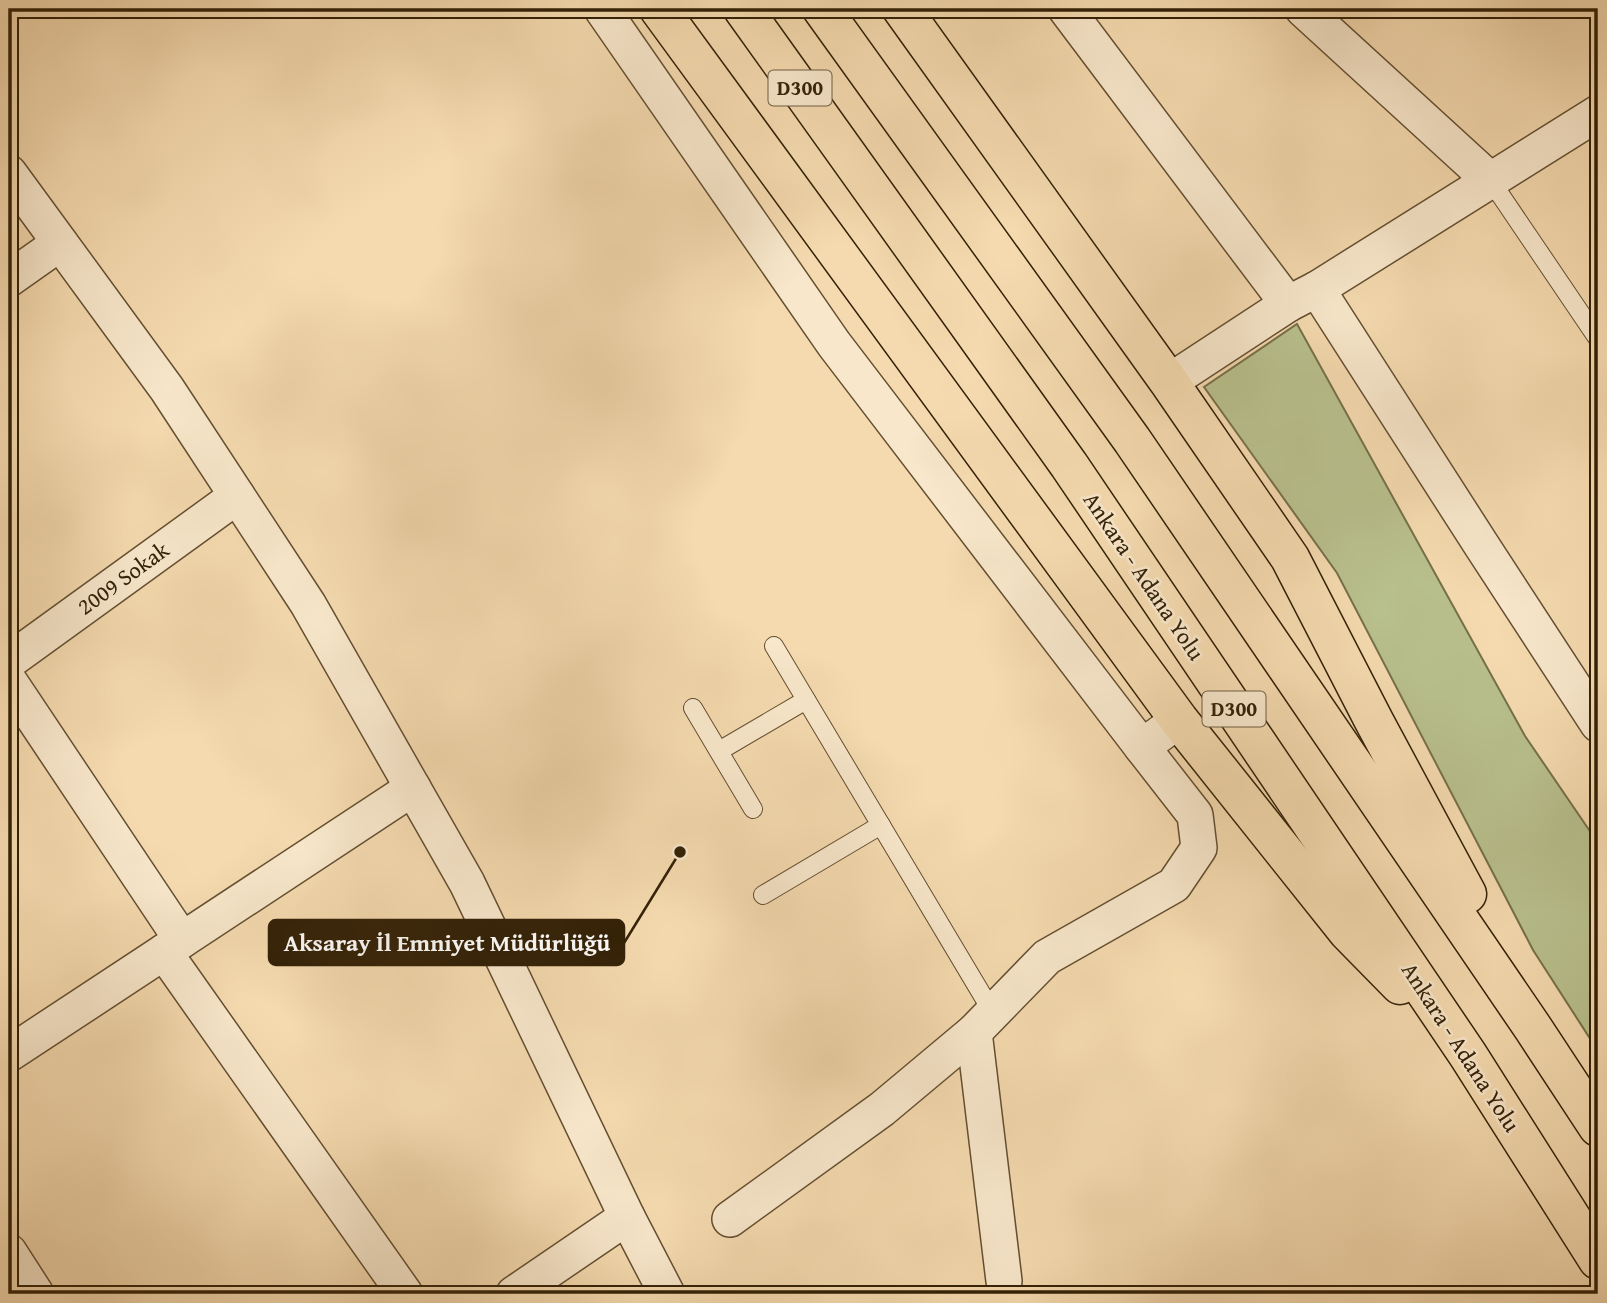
<svg xmlns="http://www.w3.org/2000/svg" width="1607" height="1303" viewBox="0 0 1607 1303" font-family="'Gentium Book Plus',serif">
<rect width="100%" height="100%" fill="#f5daaf"/>
<filter id="stains"><feTurbulence type="fractalNoise" baseFrequency=".00286" numOctaves="4"/><feColorMatrix values="0 0 0 0 .2 0 0 0 0 .09 0 0 0 0 .02 0 0 0 .5 -.17"/></filter>
<radialGradient id="worn" r=".72"><stop offset=".6" stop-color="#630" stop-opacity="0"/><stop offset="1" stop-color="#630" stop-opacity=".3"/></radialGradient>
<polygon fill="#b8c08d" stroke="#76704a" stroke-width="2" points="1297,324 1525,736 1598,843 1598,1051 1533,950 1337,573 1204,387"/>
<g fill="none" stroke-linecap="round" stroke-linejoin="round">
<g stroke="#644f31" stroke-width="20">
<g id="service">
<polyline points="1491,181 1598,339"/>
<polyline points="774,646 993,1013"/>
<polyline points="693,708 753,809"/>
<polyline points="719,751 806,700"/>
<polyline points="763,895 881,825"/>
</g>
</g>
<g stroke="#644f31" stroke-width="38">
<g id="minor">
<polyline points="602,9 834,344 1142,747 1179,720"/>
<polyline points="1066,9 1288,304 1317,289 1598,113"/>
<polyline points="1303,9 1491,181"/>
<polyline points="9,173 167,389 308,604 467,883 627,1217 667,1294"/>
<polyline points="9,279 60,243"/>
<polyline points="1317,289 1482,546 1598,724"/>
<polyline points="1169,382 1288,304"/>
<polyline points="9,661 237,496"/>
<polyline points="9,681 182,940"/>
<polyline points="164,952 405,1294"/>
<polyline points="974,1032 1004,1281"/>
<polyline points="9,1054 413,788"/>
<polyline points="730,1219 882,1109 974,1032 1047,957 1174,885 1199,848 1195,815 1142,747"/>
<polyline points="9,1252 36,1294"/>
<polyline points="514,1294 627,1217"/>
</g>
</g>
<g stroke="#332107" stroke-width="41">
<g id="trunk">
<polyline points="659,9 1179,720 1348,932 1400,985"/>
<polyline points="743,9 1069,465 1468,1055 1598,1260"/>
<polyline points="822,9 1132,440 1533,1028 1598,1127"/>
<polyline points="902,9 1169,382 1290,558 1374,721 1467,894"/>
</g>
</g>
<use href="#service" stroke="#f8e7cb" stroke-width="18"/>
<use href="#minor" stroke="#f8e7cb" stroke-width="35"/>
<use href="#trunk" stroke="#f5daaf" stroke-width="38"/>
</g>
<g text-anchor="middle" stroke-width="5" stroke-linejoin="round" paint-order="stroke">
<g fill="#f8e7cb" stroke="#6e5c42" stroke-width="2">
<rect x="768.5" y="70.5" width="63" height="35" rx="5"/>
<rect x="1202.5" y="691.5" width="63" height="35" rx="5"/>
</g>
<g font-size="21" font-weight="bold" fill="#332107">
<text x="800" y="95">D300</text>
<text x="1234" y="716">D300</text>
</g>
<g font-size="23" fill="#332107" stroke="#f8e7cb">
<text transform="translate(1144 576) rotate(56)" y="8">Ankara - Adana Yolu</text>
<text transform="translate(123 578) rotate(-36)" y="8">2009 Sokak</text>
<text transform="translate(1461 1047) rotate(57)" y="8">Ankara - Adana Yolu</text>
</g>
</g>
<path fill="none" stroke="#332107" stroke-width="2.5" d="M680 852L624 943"/>
<circle fill="#332107" stroke="#f8e7cb" stroke-width="2.5" cx="680" cy="852" r="7"/>
<rect fill="#332107" stroke="#332107" stroke-width="2.5" x="269" y="920" width="355" height="45" rx="7"/>
<g font-size="24" text-anchor="middle" font-weight="bold" fill="#fff">
<text x="447" y="951">Aksaray İl Emniyet Müdürlüğü</text>
</g>
<rect width="1607" height="1303" fill="none" stroke="#f5daaf" stroke-width="35"/>
<rect x="10" y="10" width="1586" height="1282" fill="none" stroke="#332107" stroke-width="3.5"/>
<rect x="18" y="18" width="1572" height="1268" fill="none" stroke="#332107" stroke-width="2"/>
<rect width="100%" height="100%" filter="url(#stains)"/>
<rect width="100%" height="100%" fill="url(#worn)"/>
</svg>
